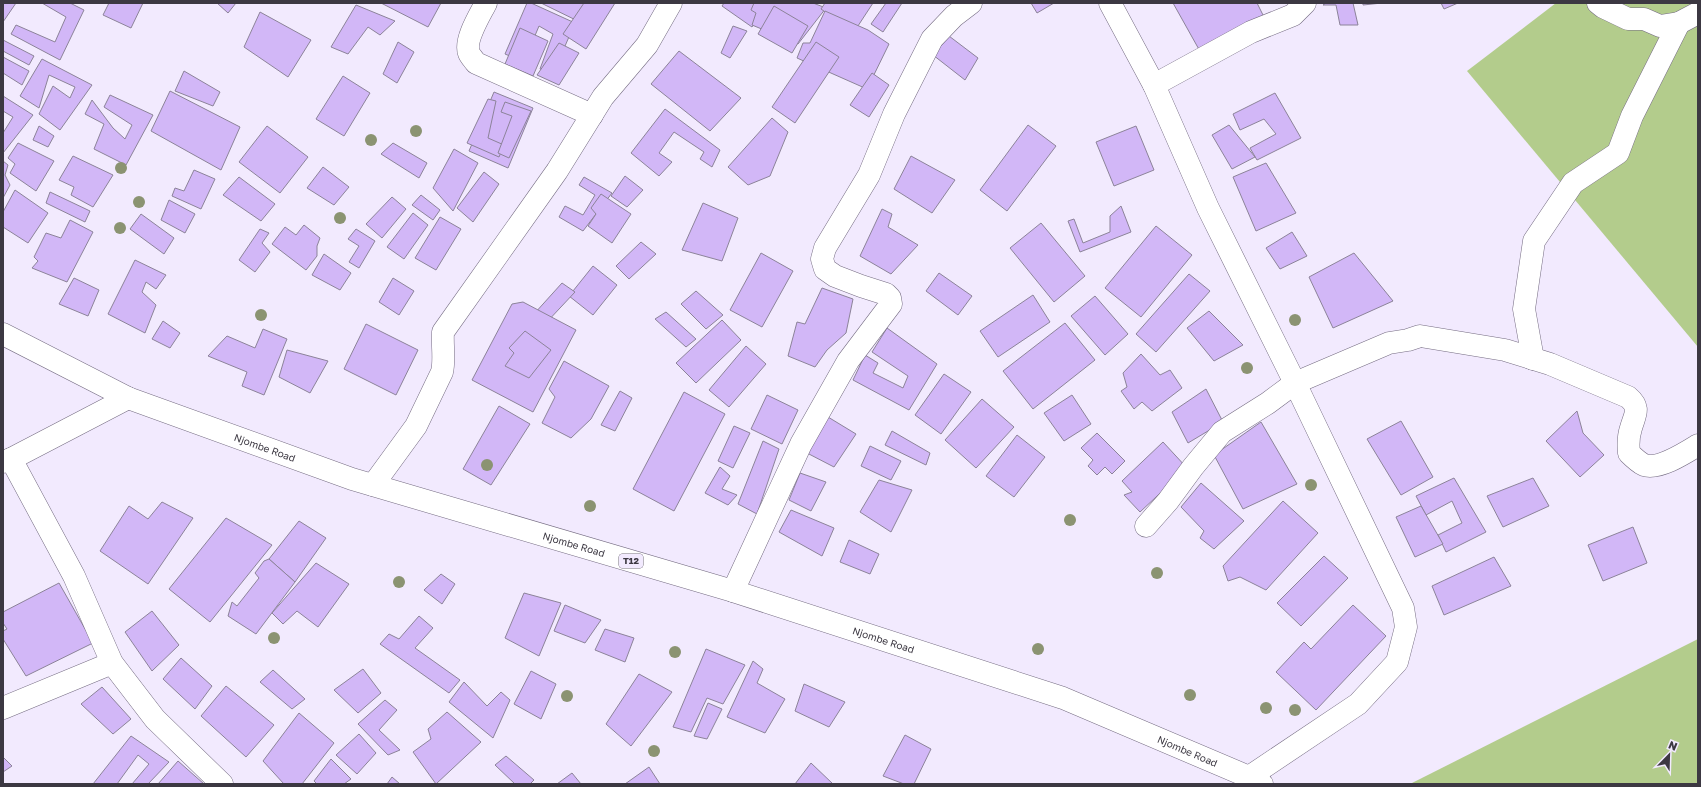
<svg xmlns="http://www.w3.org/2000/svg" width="1701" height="787" viewBox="0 0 1701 787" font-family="'Golos Text',sans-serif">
<rect width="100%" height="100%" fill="#f2eafe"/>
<g fill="#b3cc8c">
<polygon points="1556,3 1698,3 1698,347 1467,71"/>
<polygon points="1698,639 1698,784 1410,784"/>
</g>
<g fill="#d2b7f7" stroke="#8c8399">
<polygon points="3,3 16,3 3,22"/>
<polygon points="42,3 70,3 84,10 60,60 11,34 16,25 55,42 66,17"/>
<polygon points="109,3 143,3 131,28 103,15"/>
<polygon points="217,3 236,3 228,13"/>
<polygon points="381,3 441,3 428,27"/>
<polygon points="527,3 531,3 575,23 552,76 540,69 553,34 539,26 524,62 505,54"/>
<polygon points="541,3 597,3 588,26"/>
<polygon points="584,3 615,3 586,49 563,34"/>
<polygon points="724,3 768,3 752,27 722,6"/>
<polygon points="754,3 813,3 826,8 798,44 752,25 756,13 751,10"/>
<polygon points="825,3 873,3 854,32 821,9"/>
<polygon points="886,3 902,3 883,32 871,24"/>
<polygon points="1031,3 1054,3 1037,13"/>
<polygon points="1173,3 1257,3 1264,17 1201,53"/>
<polygon points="1326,3 1353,3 1358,25 1340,25 1336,5 1323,5"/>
<polygon points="1363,3 1382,3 1363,5"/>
<polygon points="1441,3 1458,3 1444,9"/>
<polygon points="356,5 395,21 380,35 368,27 348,54 331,47"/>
<polygon points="774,6 808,26 792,53 758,34"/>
<polygon points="825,11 868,30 889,44 867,89 797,58 803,43 810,43"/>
<polygon points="260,12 311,40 288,77 244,47"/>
<polygon points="733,26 747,31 730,58 721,53"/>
<polygon points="520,28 548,41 533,76 505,64"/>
<polygon points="949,36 978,58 965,80 933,55"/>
<polygon points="3,40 34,56 29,65 3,51"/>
<polygon points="398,42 414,52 397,83 383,74"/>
<polygon points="816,42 839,57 795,123 772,107"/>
<polygon points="559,43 579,53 559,85 537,75"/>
<polygon points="679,51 741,98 710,131 651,84"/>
<polygon points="3,57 29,71 22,85 3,73"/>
<polygon points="42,59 92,85 60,130 39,114 53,86 70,98 75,87 49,75 39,108 20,96"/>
<polygon points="184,71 220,92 213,106 175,91"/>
<polygon points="872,73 889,85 869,117 850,105"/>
<polygon points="343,76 370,93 344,136 316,119"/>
<polygon points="170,91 240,127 221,170 151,131"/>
<polygon points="494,92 533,108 508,168 469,151"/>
<polygon points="1275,93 1301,138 1257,160 1250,148 1276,134 1264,119 1240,130 1233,114"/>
<polygon points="110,95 153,115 126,165 94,149 104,124 85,114 92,100 113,128 125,139 132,125 104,107"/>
<polygon points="3,96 33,115 3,153 3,133 13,117 3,111"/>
<polygon points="488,99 496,101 488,138 504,145 499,157 467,143"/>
<polygon points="505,102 531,111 509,158 498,153 512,116 501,112"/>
<polygon points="665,109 720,150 712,167 700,159 704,152 674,132 659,153 672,162 659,176 631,153"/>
<polygon points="772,118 788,132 770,176 748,185 728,167"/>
<polygon points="1028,125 1056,146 1007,211 980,190"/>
<polygon points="1229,125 1255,157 1232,169 1212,135"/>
<polygon points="39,126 54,136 48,147 33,140"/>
<polygon points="267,126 308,157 280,193 239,162"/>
<polygon points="1136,126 1154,170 1114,186 1096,142"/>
<polygon points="18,143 54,161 36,191 10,173 15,164 8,158"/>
<polygon points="393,143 427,163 419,178 381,154"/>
<polygon points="454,149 478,163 453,211 433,188"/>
<polygon points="73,156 113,175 93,207 71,195 74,187 59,180"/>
<polygon points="911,156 955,180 932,213 894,189"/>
<polygon points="3,161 8,165 5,175 10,185 3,198"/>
<polygon points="1266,163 1296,213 1256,231 1233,177"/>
<polygon points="323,167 349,187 334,205 307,188"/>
<polygon points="194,170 215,179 201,209 172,196 175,188 184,191"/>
<polygon points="484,172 499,184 473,222 457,208"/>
<polygon points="625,176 643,190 627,207 611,196"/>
<polygon points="239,177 275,204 261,221 223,195"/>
<polygon points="584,177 612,193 583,231 559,217 565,206 583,215 595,195 579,185"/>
<polygon points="15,190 48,213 28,243 3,227 3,212"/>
<polygon points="50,192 90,211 85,222 46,203"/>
<polygon points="601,194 631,214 612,243 588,226 596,214 591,208"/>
<polygon points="421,195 440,210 433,220 412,205"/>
<polygon points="392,197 406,209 382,238 366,224"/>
<polygon points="169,200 195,214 185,233 161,220"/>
<polygon points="703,203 738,218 722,261 682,250"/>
<polygon points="1121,206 1131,232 1080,252 1068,221 1074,219 1083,243 1110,232 1110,216"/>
<polygon points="882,209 892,214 888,227 918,245 891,274 860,256"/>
<polygon points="413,213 428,225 404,259 387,247"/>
<polygon points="141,214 174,238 164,254 130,229"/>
<polygon points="440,217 461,229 436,270 415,258"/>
<polygon points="70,220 93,232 67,282 32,268 38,261 34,257 46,233 61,238"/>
<polygon points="1041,223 1085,276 1054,302 1010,248"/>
<polygon points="304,225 320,238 317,246 317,256 306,270 272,244 285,227 296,235"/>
<polygon points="1156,226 1192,255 1141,317 1105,288"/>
<polygon points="260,229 269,233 262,243 270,252 255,272 239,260"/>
<polygon points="356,229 375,241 359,268 349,262 359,246 348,239"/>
<polygon points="1292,232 1307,256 1280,269 1266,248"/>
<polygon points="641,242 656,254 629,279 616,266"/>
<polygon points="761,253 793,271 762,327 730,310"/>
<polygon points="1354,253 1393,301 1333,328 1309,277"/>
<polygon points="324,254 351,273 340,290 312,275"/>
<polygon points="135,260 166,275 156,289 146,282 142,292 156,305 145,333 108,314"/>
<polygon points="593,266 617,285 593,315 569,296"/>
<polygon points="939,273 972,296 958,315 926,291"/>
<polygon points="1189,274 1210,291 1156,352 1136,334"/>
<polygon points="74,278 99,290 88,316 59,304"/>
<polygon points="393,278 414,291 399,315 379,302"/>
<polygon points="562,283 575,292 545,324 534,314"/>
<polygon points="822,288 853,299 846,333 827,350 815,367 788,356 797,322 805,324"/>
<polygon points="696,291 723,315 706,329 681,304"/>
<polygon points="1033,295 1050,322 998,357 980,331"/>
<polygon points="1095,296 1128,334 1105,355 1071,316"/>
<polygon points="523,302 576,330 533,412 472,380 512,304"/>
<polygon points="1209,311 1243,345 1214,361 1187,328"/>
<polygon points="666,312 696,339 686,347 655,319"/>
<polygon points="722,320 741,340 696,383 676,363"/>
<polygon points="163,321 180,333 170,348 152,339"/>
<polygon points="1065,323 1095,360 1033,409 1003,371"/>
<polygon points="366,324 418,350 396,395 344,369"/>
<polygon points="887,328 937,364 909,410 853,380 865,355 878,363 873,373 903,388 908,376 872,352"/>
<polygon points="263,329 287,339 264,395 242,386 247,372 208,356 227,336 255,348"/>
<polygon points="525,331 551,350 529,378 505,366 514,353 509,348"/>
<polygon points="746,346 766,364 729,407 709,390"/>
<polygon points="287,350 328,361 310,393 279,377"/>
<polygon points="1141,354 1160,375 1170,370 1182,388 1152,411 1142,402 1134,409 1121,391 1127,387 1123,373"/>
<polygon points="564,361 609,386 591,419 571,438 542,423 555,397 549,389"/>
<polygon points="944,374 971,392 941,434 915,415"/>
<polygon points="1206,389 1223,422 1188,443 1172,412"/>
<polygon points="620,391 632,398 615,431 601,425"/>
<polygon points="684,392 725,414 674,511 633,489"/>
<polygon points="767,395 798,410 782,444 751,429"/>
<polygon points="1072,395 1091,424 1064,441 1044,413"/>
<polygon points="982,399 1014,427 976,468 945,440"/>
<polygon points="499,406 530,424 491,485 463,469"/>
<polygon points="1577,411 1583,433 1604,455 1580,477 1546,441"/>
<polygon points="828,417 856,434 834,467 807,453"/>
<polygon points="1401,421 1433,477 1401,495 1367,439"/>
<polygon points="1261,422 1297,484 1243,509 1214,455"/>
<polygon points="734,426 750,433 733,468 718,461"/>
<polygon points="892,431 930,453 926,465 885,445"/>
<polygon points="1097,433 1125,461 1112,474 1105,467 1097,475 1088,466 1093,460 1081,448"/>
<polygon points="1017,435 1045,457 1014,497 986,476"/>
<polygon points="763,441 779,449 757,514 738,504"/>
<polygon points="1163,442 1187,468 1140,512 1124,495 1132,492 1122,481"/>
<polygon points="870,446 901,461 891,480 861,466"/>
<polygon points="720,467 730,476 722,489 737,495 728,505 705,493"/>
<polygon points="800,473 826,482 811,511 789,500"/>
<polygon points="1454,478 1486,532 1446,552 1438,535 1462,523 1452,501 1426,515 1416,496"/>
<polygon points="1533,478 1549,506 1503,527 1487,496"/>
<polygon points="879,480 912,490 891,532 860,512"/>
<polygon points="1201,483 1244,521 1214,549 1200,538 1204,531 1181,507"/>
<polygon points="1283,501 1318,533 1266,590 1240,577 1228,581 1223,566"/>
<polygon points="162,502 193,518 148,584 100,551 129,506 148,519"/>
<polygon points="1421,506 1443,544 1415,557 1396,517"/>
<polygon points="791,510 834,528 822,556 779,532"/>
<polygon points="226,518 272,545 210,622 169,589"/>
<polygon points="299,521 326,538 295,582 269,559"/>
<polygon points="1633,527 1647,563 1603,581 1588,545"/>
<polygon points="849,540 879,554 870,574 840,562"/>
<polygon points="1324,556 1348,578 1301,626 1277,603"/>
<polygon points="1494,557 1511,586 1444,615 1432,586"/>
<polygon points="269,559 295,582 256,634 228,616 232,602 237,606 259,578 255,573 264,561"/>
<polygon points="316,563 349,584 318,627 297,611 283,624 272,613"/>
<polygon points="441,574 455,584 442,604 424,590"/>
<polygon points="59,583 93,643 26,676 3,639 3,631 7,629 3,623 3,612"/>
<polygon points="524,593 561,603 539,656 505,638"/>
<polygon points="565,605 601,620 585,643 554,631"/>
<polygon points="1353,605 1386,636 1316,710 1276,672 1304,642 1311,649"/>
<polygon points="152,611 179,645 152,671 125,632"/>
<polygon points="419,616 433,628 415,648 460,680 449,693 380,644 389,634 399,639"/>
<polygon points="605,629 634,638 625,662 595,650"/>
<polygon points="706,649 745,665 723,704 707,698 691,732 673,727"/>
<polygon points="181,658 212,686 195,709 163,679"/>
<polygon points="753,661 763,669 757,683 785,699 765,733 727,717"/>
<polygon points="363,669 381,693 358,713 334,690"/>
<polygon points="273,670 305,699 292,709 260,682"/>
<polygon points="531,671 556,684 541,719 514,704"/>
<polygon points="639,674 672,692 631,746 606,724"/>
<polygon points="464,682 487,706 501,692 510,700 493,738 449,702"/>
<polygon points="804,684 845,702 829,727 795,711"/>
<polygon points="226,686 274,725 246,757 201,716"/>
<polygon points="102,687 131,719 113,734 81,704"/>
<polygon points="385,700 397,710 379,730 400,750 388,755 358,724"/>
<polygon points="708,703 722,709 707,739 694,736"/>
<polygon points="447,712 481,742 436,784 413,752 431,739 428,729"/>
<polygon points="299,713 334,743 302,784 284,784 263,761"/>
<polygon points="359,734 376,753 357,774 336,755"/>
<polygon points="905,735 931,749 914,784 904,784 883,776"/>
<polygon points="131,736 169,762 148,784 132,784 149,764 138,755 117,784 93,784"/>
<polygon points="506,756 534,780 530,784 515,784 495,765"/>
<polygon points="3,757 12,766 3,772"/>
<polygon points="331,759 351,779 344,784 317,784 314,781"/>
<polygon points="178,761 204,784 158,784"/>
<polygon points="811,763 833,784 795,784"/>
<polygon points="649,767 660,784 625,784"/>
<polygon points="572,773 581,784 557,784"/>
<polygon points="392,777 400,784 387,784"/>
</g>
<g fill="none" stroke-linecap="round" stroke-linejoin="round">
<g stroke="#756c82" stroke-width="23">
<g id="street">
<path d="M486,3c-6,12 -22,37 -17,50 1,3 5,7 7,10l116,52"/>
<polyline points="1598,3 1603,7 1628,19 1644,19 1660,26 1679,23"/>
<polyline points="1154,85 1251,32 1293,15 1305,3"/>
<polyline points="1533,359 1524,309 1534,241 1573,183 1618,153 1632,116 1679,23 1698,13"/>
<polyline points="11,459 74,576 112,663 155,719 222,784"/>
<path d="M373,485l43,-59 26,-54c3,-13 0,-26 1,-40l114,-161 46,-74 44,-52 24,-42"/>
<path d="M1146,526l22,-25 25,-34 29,-35 46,-29 27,-20 94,-40 19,-3 12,-4 85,14 45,14 78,33c13,11 7,17 3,31 -3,9 -3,16 -2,25 4,4 9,9 15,12 15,5 41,-12 54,-20"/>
<polyline points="733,591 801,444 848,361 891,304 890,298 886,294 861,286 835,276 825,269 822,259 825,248 869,175 894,114 932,39 954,16 971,3"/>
<polyline points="3,708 112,663"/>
</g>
</g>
<g stroke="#756c82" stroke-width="23">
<g id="secondary">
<polyline points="1110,3 1154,85 1208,208 1295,383 1403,608 1406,627 1397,662 1358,704 1249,777"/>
<polyline points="3,462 11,459 128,398"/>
</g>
</g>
<g stroke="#756c82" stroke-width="23">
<g id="highway">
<path id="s1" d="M3,334l125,64 224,81 381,112 330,107 186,79 13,7"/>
</g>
</g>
<use href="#street" stroke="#fff" stroke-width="22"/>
<use href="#secondary" stroke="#fff" stroke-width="22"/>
<use href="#highway" stroke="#fff" stroke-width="22"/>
</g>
<g fill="#8b9372">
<circle cx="416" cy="131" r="6"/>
<circle cx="371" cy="140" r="6"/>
<circle cx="121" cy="168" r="6"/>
<circle cx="139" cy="202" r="6"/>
<circle cx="340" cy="218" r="6"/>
<circle cx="120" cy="228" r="6"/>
<circle cx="261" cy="315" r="6"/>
<circle cx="1295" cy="320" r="6"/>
<circle cx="1247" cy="368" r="6"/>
<circle cx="487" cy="465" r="6"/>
<circle cx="1311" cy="485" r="6"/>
<circle cx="590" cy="506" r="6"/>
<circle cx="1070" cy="520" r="6"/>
<circle cx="1157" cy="573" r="6"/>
<circle cx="399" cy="582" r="6"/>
<circle cx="274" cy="638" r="6"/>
<circle cx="1038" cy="649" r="6"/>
<circle cx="675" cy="652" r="6"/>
<circle cx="1190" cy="695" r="6"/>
<circle cx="567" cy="696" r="6"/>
<circle cx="1266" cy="708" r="6"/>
<circle cx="1295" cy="710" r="6"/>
<circle cx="654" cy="751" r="6"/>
</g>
<g text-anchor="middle" stroke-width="3" stroke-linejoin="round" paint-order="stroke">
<rect fill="#f2eafe" stroke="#736d7a" stroke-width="1" x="619" y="554" width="24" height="14" rx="3"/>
<g font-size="9" font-weight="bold" fill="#3c3842">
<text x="631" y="564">T12</text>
</g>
<g font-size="10" fill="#3c3842" stroke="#f2eafe">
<text dy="4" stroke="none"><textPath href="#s1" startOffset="286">Njombe Road</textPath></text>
<text dy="4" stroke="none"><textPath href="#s1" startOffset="610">Njombe Road</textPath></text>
<text dy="4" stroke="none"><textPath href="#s1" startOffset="934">Njombe Road</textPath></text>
<text dy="4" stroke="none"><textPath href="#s1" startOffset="1258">Njombe Road</textPath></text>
</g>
</g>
<rect width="1701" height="787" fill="none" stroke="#3c3842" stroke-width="8"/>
<g transform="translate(1669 755) rotate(23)" stroke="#f2eafe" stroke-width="3" paint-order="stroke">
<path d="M0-3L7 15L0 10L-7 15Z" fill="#3c3842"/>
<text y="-6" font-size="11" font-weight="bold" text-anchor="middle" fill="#3c3842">N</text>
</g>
</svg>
